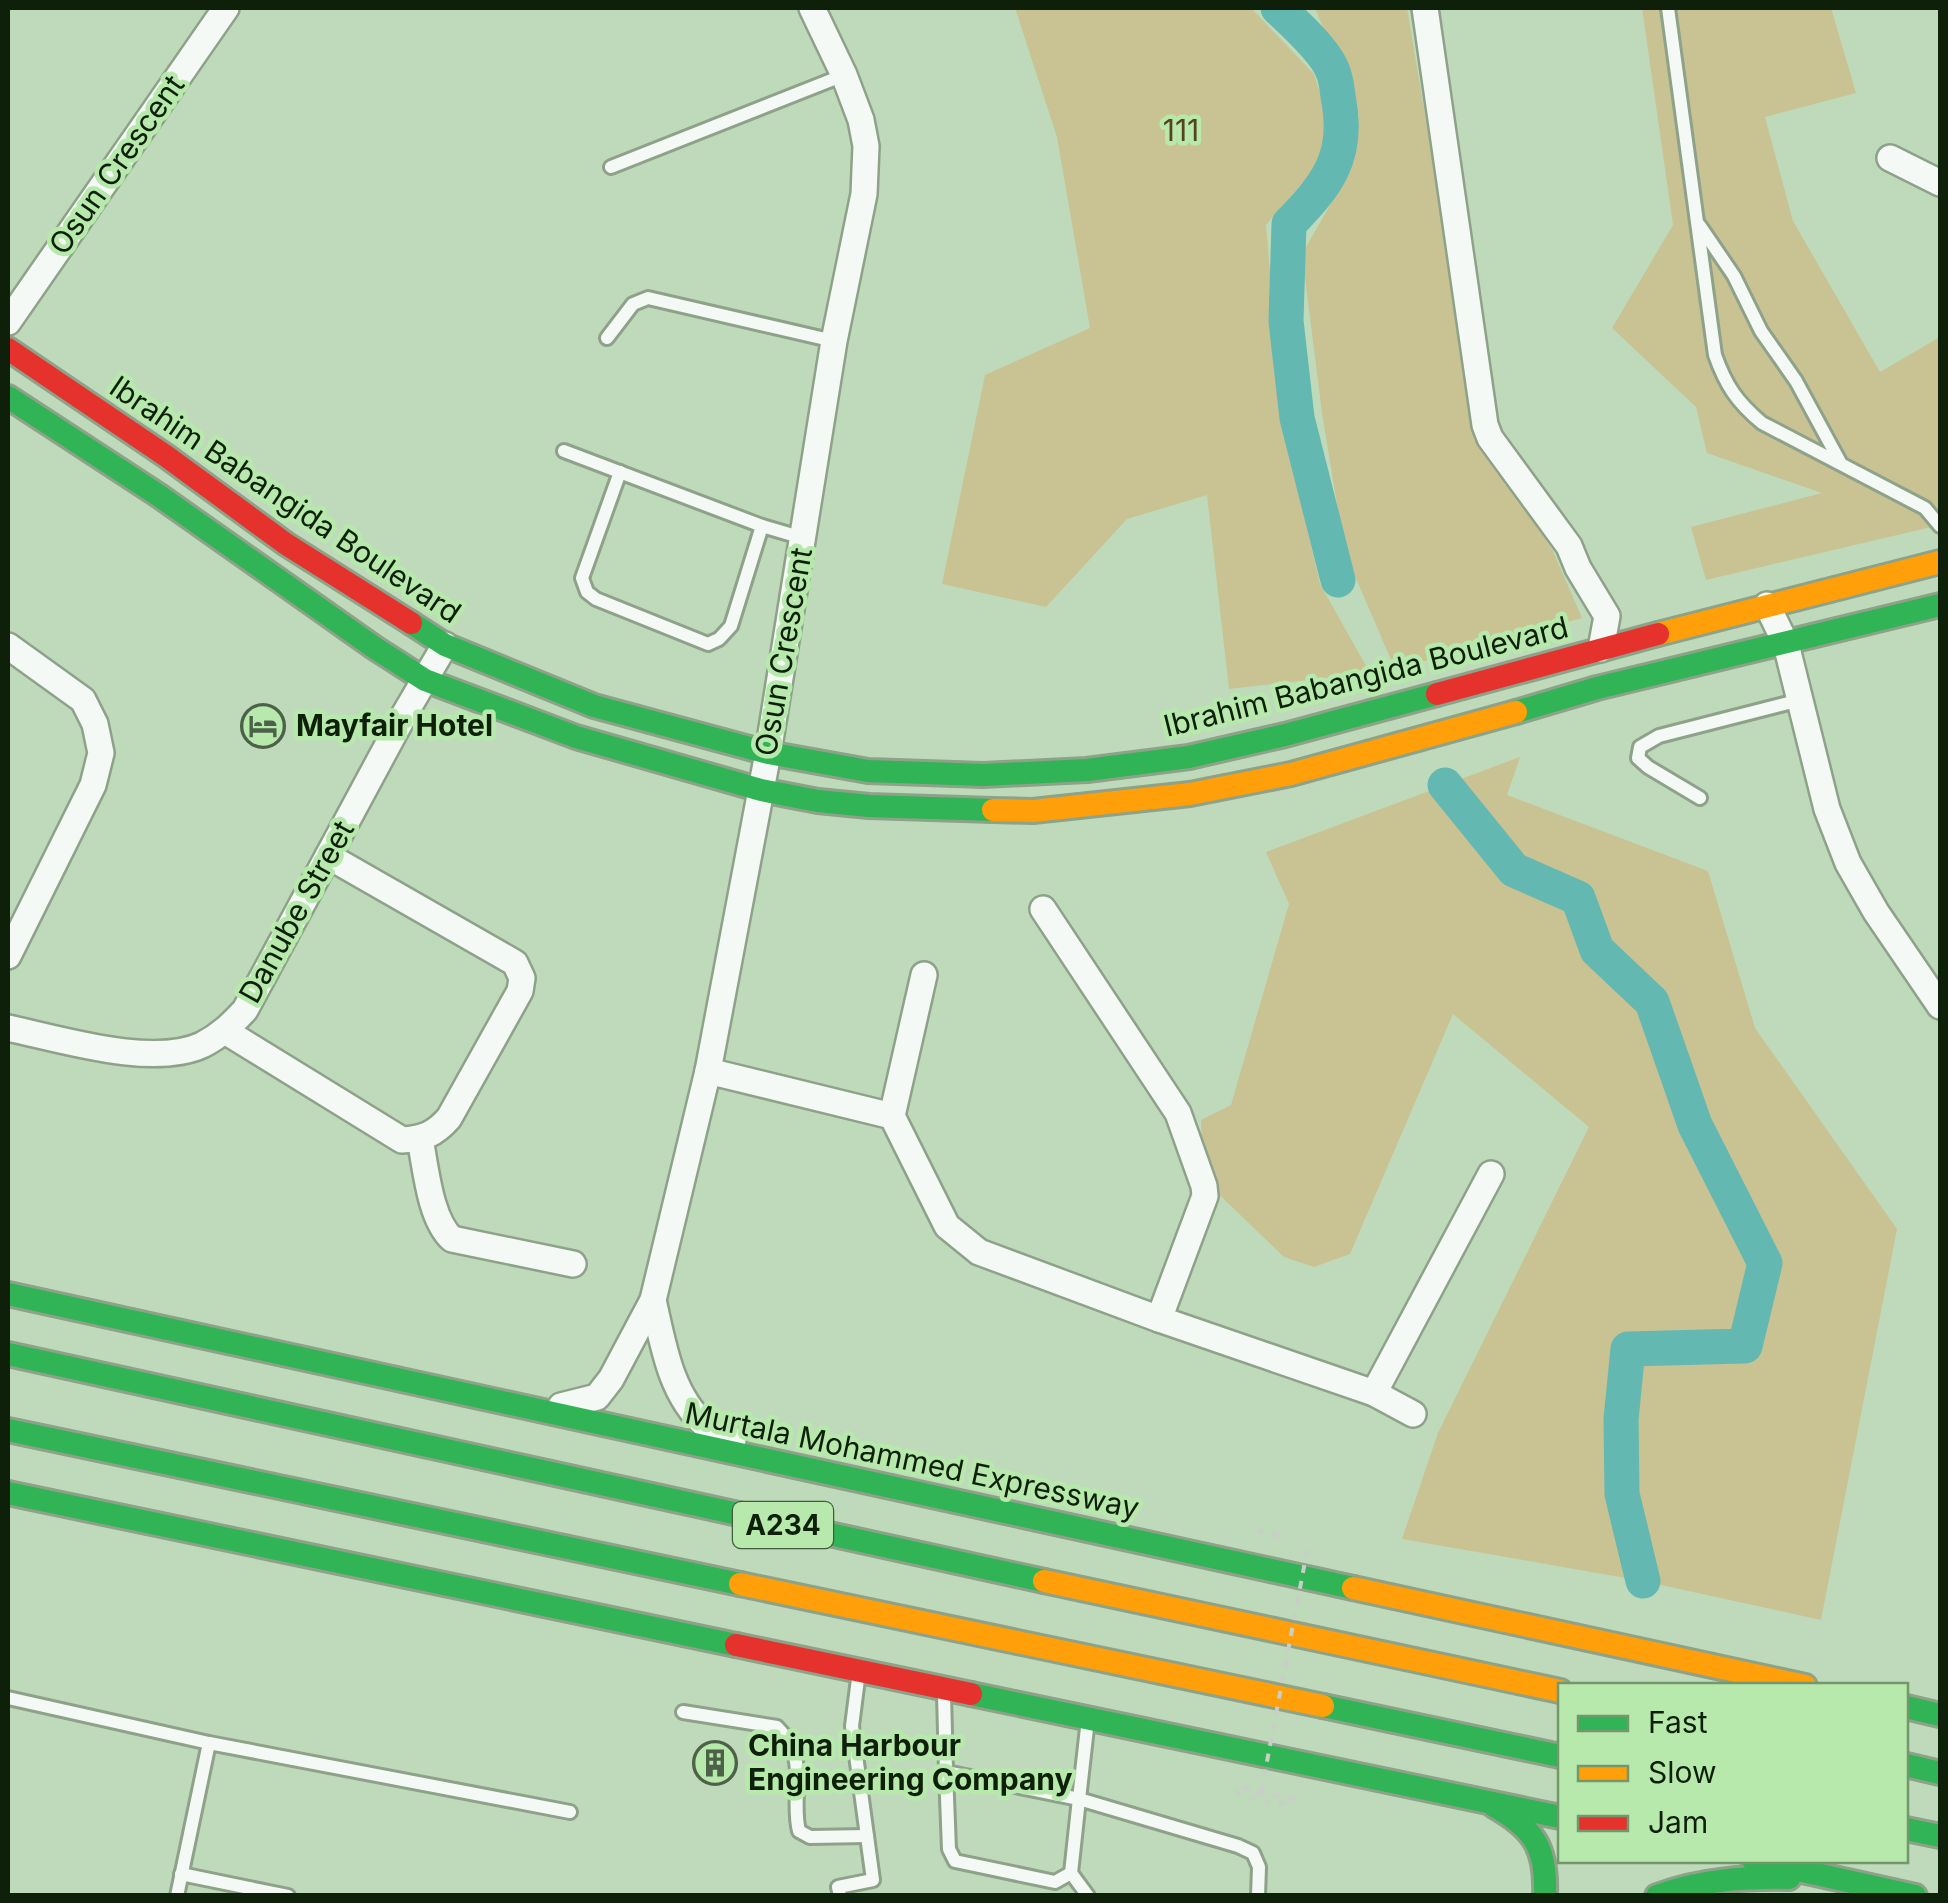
<svg xmlns="http://www.w3.org/2000/svg" width="1948" height="1903" viewBox="0 0 1948 1903" font-family="Inter,sans-serif">
<rect width="100%" height="100%" fill="#bfdaba"/>
<g fill="#c9c293">
<polygon points="1015,8 1251,8 1314,74 1330,125 1317,166 1266,225 1283,425 1320,584 1370,673 1229,689 1207,495 1127,519 1046,607 942,584 985,375 1090,328 1057,137"/>
<polygon points="1315,8 1407,8 1479,437 1552,549 1582,618 1395,669 1345,553 1322,413 1302,254 1333,200 1359,115"/>
<polygon points="1642,8 1831,8 1856,93 1765,117 1793,221 1880,372 1940,337 1940,525 1706,580 1691,527 1822,493 1707,453 1696,407 1612,328 1673,225"/>
<polygon points="1520,757 1507,795 1708,871 1755,1028 1897,1229 1821,1620 1643,1581 1402,1539 1438,1433 1589,1127 1453,1014 1350,1254 1314,1267 1284,1257 1203,1179 1201,1120 1231,1105 1289,904 1266,852"/>
</g>
<g fill="none" stroke-linecap="round" stroke-linejoin="round">
<g stroke="#63b8b2" stroke-width="35">
<path d="M1278,8c16,15 48,43 55,64 4,9 4,21 6,30 10,56 -13,84 -50,122l-3,97 11,97 41,162"/>
<polyline points="1445,785 1514,870 1578,898 1597,950 1652,1002 1695,1125 1765,1263 1745,1346 1628,1349 1621,1419 1622,1494 1643,1581"/>
</g>
<g stroke="#8da289" stroke-width="18">
<g id="lane">
<path d="M1668,8l47,347c11,31 22,47 47,68l163,85 15,18"/>
<polyline points="611,167 844,75"/>
<polyline points="1700,226 1734,276 1761,331 1796,381 1840,462"/>
<polyline points="607,338 633,304 648,298 834,341"/>
<polyline points="564,451 762,526 803,538"/>
<polyline points="620,472 582,578 587,592 596,599 708,644 719,639 731,626 762,526"/>
<polyline points="1700,798 1648,767 1638,758 1640,747 1659,736 1800,700"/>
<polyline points="944,1694 946,1772 1079,1799 1087,1728"/>
<polyline points="8,1698 209,1743 570,1812"/>
<path d="M683,1712l94,15c5,6 12,12 15,20 11,27 0,57 7,84l11,6 57,-1"/>
<polyline points="946,1772 949,1849 955,1861 1055,1882 1071,1873 1079,1799 1238,1846 1253,1853 1259,1867 1258,1896"/>
<polyline points="1071,1873 1088,1896"/>
<polyline points="181,1874 288,1896"/>
<polyline points="177,1896 209,1743"/>
<polyline points="840,1896 838,1887 873,1880 852,1726 858,1679"/>
</g>
</g>
<g stroke="#8da289" stroke-width="30">
<g id="street">
<polyline points="1425,8 1485,425 1490,438 1569,546 1578,568 1607,616 1601,649"/>
<polyline points="1890,158 1940,183"/>
<polyline points="8,322 226,8"/>
<polyline points="1767,605 1786,644 1827,809 1848,863 1876,912 1940,1006"/>
<polyline points="8,646 83,700 95,724 101,753 93,785 8,956"/>
<polyline points="1043,909 1178,1113 1204,1186 1205,1196 1159,1319"/>
<path d="M8,1028c53,11 144,40 194,17 18,-9 30,-21 43,-35l159,-295 41,-70"/>
<path d="M225,1031l177,109c21,-1 33,-6 47,-22l71,-127 2,-13 -7,-15 -187,-107"/>
<polyline points="708,1071 892,1116 947,1226 979,1252 1159,1319 1374,1393 1413,1414"/>
<polyline points="892,1116 924,975"/>
<path d="M420,1139c6,30 10,80 32,100l121,25"/>
<path d="M653,1300c10,43 17,94 52,125 8,6 20,11 28,15"/>
<polyline points="1374,1393 1491,1174"/>
<polyline points="561,1406 597,1397 611,1379 653,1300 708,1071 768,753 834,341 864,194 866,146 861,120 844,75 812,8"/>
</g>
</g>
<g stroke="#8da289" stroke-width="28">
<g id="fast">
<polyline points="8,397 158,495 375,648 425,680 576,737 761,790 818,801 869,806 993,810"/>
<polyline points="411,623 445,645 594,706 768,753 868,771 983,775 1087,770 1189,757 1285,735 1437,694"/>
<polyline points="1516,712 1597,688 1940,605"/>
<polyline points="8,1294 1353,1588"/>
<polyline points="8,1354 1044,1581"/>
<polyline points="8,1430 740,1584"/>
<polyline points="8,1493 736,1645"/>
<polyline points="971,1694 1560,1817"/>
<polyline points="1323,1706 1560,1756"/>
<polyline points="1906,1707 1940,1715"/>
<polyline points="1906,1765 1940,1773"/>
<path d="M1494,1806c41,23 53,43 51,90"/>
<polyline points="1906,1829 1940,1836"/>
<polyline points="1753,1860 1915,1896"/>
<path d="M1657,1896c43,-16 87,-19 132,-18"/>
</g>
</g>
<g stroke="#8da289" stroke-width="28">
<g id="slow">
<polyline points="1658,634 1940,562"/>
<polyline points="993,810 1033,811 1190,794 1291,774 1516,712"/>
<polyline points="1044,1581 1560,1691"/>
<polyline points="740,1584 1323,1706"/>
<polyline points="1353,1588 1805,1686"/>
</g>
</g>
<g stroke="#8da289" stroke-width="28">
<g id="jam">
<polyline points="8,349 166,456 286,544 411,623"/>
<polyline points="1437,694 1658,634"/>
<polyline points="736,1645 971,1694"/>
</g>
</g>
<g stroke="#c8cfc6" stroke-width="4" stroke-dasharray="8 8" stroke-linecap="butt">
<polyline points="1259,1534 1260,1530 1286,1539"/>
<polyline points="1256,1799 1236,1792 1237,1786 1261,1793 1293,1798 1291,1804 1265,1801"/>
</g>
<use href="#lane" stroke="#f5f9f5" stroke-width="12"/>
<use href="#street" stroke="#f5f9f5" stroke-width="25"/>
<use href="#fast" stroke="#30b455" stroke-width="22"/>
<use href="#slow" stroke="#ff9f0a" stroke-width="22"/>
<use href="#jam" stroke="#e5322d" stroke-width="22"/>
<polyline stroke="#c8cfc6" stroke-width="4" stroke-dasharray="8 8" stroke-linecap="butt" points="1261,1793 1308,1546"/>
</g>
<defs>
<g id="hotel-ring" transform="scale(2.25)"><circle r="9.5" fill="#b7e8ac" stroke="#4c6148" stroke-width="1.5"/><path d="M-6-4.5h1.5V1H6V5H4.5V3h-9V5H-6ZM-4 0a1.8 1.8 0 1 1 3.6 0ZM.5 0V-2.5h3Q6-2.5 6 0Z" fill="#4c6148"/></g>
<g id="building-ring" transform="scale(2.25)"><circle r="9.5" fill="#b7e8ac" stroke="#4c6148" stroke-width="1.5"/><path d="M-4-6H4V6H1V3H-1V6H-4ZM-2.5-4.3h1.7v1.8h-1.7ZM.8-4.3h1.7v1.8H.8ZM-2.5-1h1.7V.8h-1.7ZM.8-1h1.7V.8H.8Z" fill="#4c6148"/></g>
</defs>
<g fill-rule="evenodd">
<use href="#hotel-ring" x="263" y="726"/>
<use href="#building-ring" x="715" y="1763"/>
</g>
<g text-anchor="middle" stroke-width="9" stroke-linejoin="round" paint-order="stroke">
<rect fill="#b7e8ac" stroke="#415c3b" stroke-width="2.5" x="733" y="1502" width="100" height="46" rx="8"/>
<g font-size="28" font-weight="bold" fill="#0e200a">
<text x="783" y="1535">A234</text>
</g>
<g font-size="30" fill="#57421d" stroke="#b7e8ac">
<text x="1181" y="141">111</text>
</g>
<g font-size="30" fill="#0e200a" stroke="#b7e8ac">
<text transform="translate(117 165) rotate(-55)" y="10">Osun Crescent</text>
<text transform="translate(285 500) rotate(34)" y="10">Ibrahim Babangida Boulevard</text>
<text transform="translate(784 652) rotate(-80)" y="10">Osun Crescent</text>
<text transform="translate(1366 677) rotate(-14)" y="10">Ibrahim Babangida Boulevard</text>
<text transform="translate(297 912) rotate(-61)" y="10">Danube Street</text>
<text transform="translate(912 1461) rotate(12)" y="10">Murtala Mohammed Expressway</text>
</g>
<g font-size="30" font-weight="bold" fill="#0e200a" stroke="#b7e8ac" text-anchor="start">
<text x="296" y="736">Mayfair Hotel</text>
<text x="748" y="1756">China Harbour<tspan x="748" dy="34">Engineering Company</tspan></text>
</g>
</g>
<rect width="1948" height="1903" fill="none" stroke="#0e200a" stroke-width="20"/>
<rect x="1558" y="1683" width="350" height="180" fill="#b7e8ac" stroke="#73986b" stroke-width="2.5"/>
<rect x="1578" y="1716" width="50" height="15" fill="#30b455" stroke="#73986b" stroke-width="2.5"/>
<text x="1648" y="1733" font-size="30" fill="#0e200a">Fast</text>
<rect x="1578" y="1766" width="50" height="15" fill="#ff9f0a" stroke="#73986b" stroke-width="2.5"/>
<text x="1648" y="1783" font-size="30" fill="#0e200a">Slow</text>
<rect x="1578" y="1816" width="50" height="15" fill="#e5322d" stroke="#73986b" stroke-width="2.5"/>
<text x="1648" y="1833" font-size="30" fill="#0e200a">Jam</text>
</svg>
